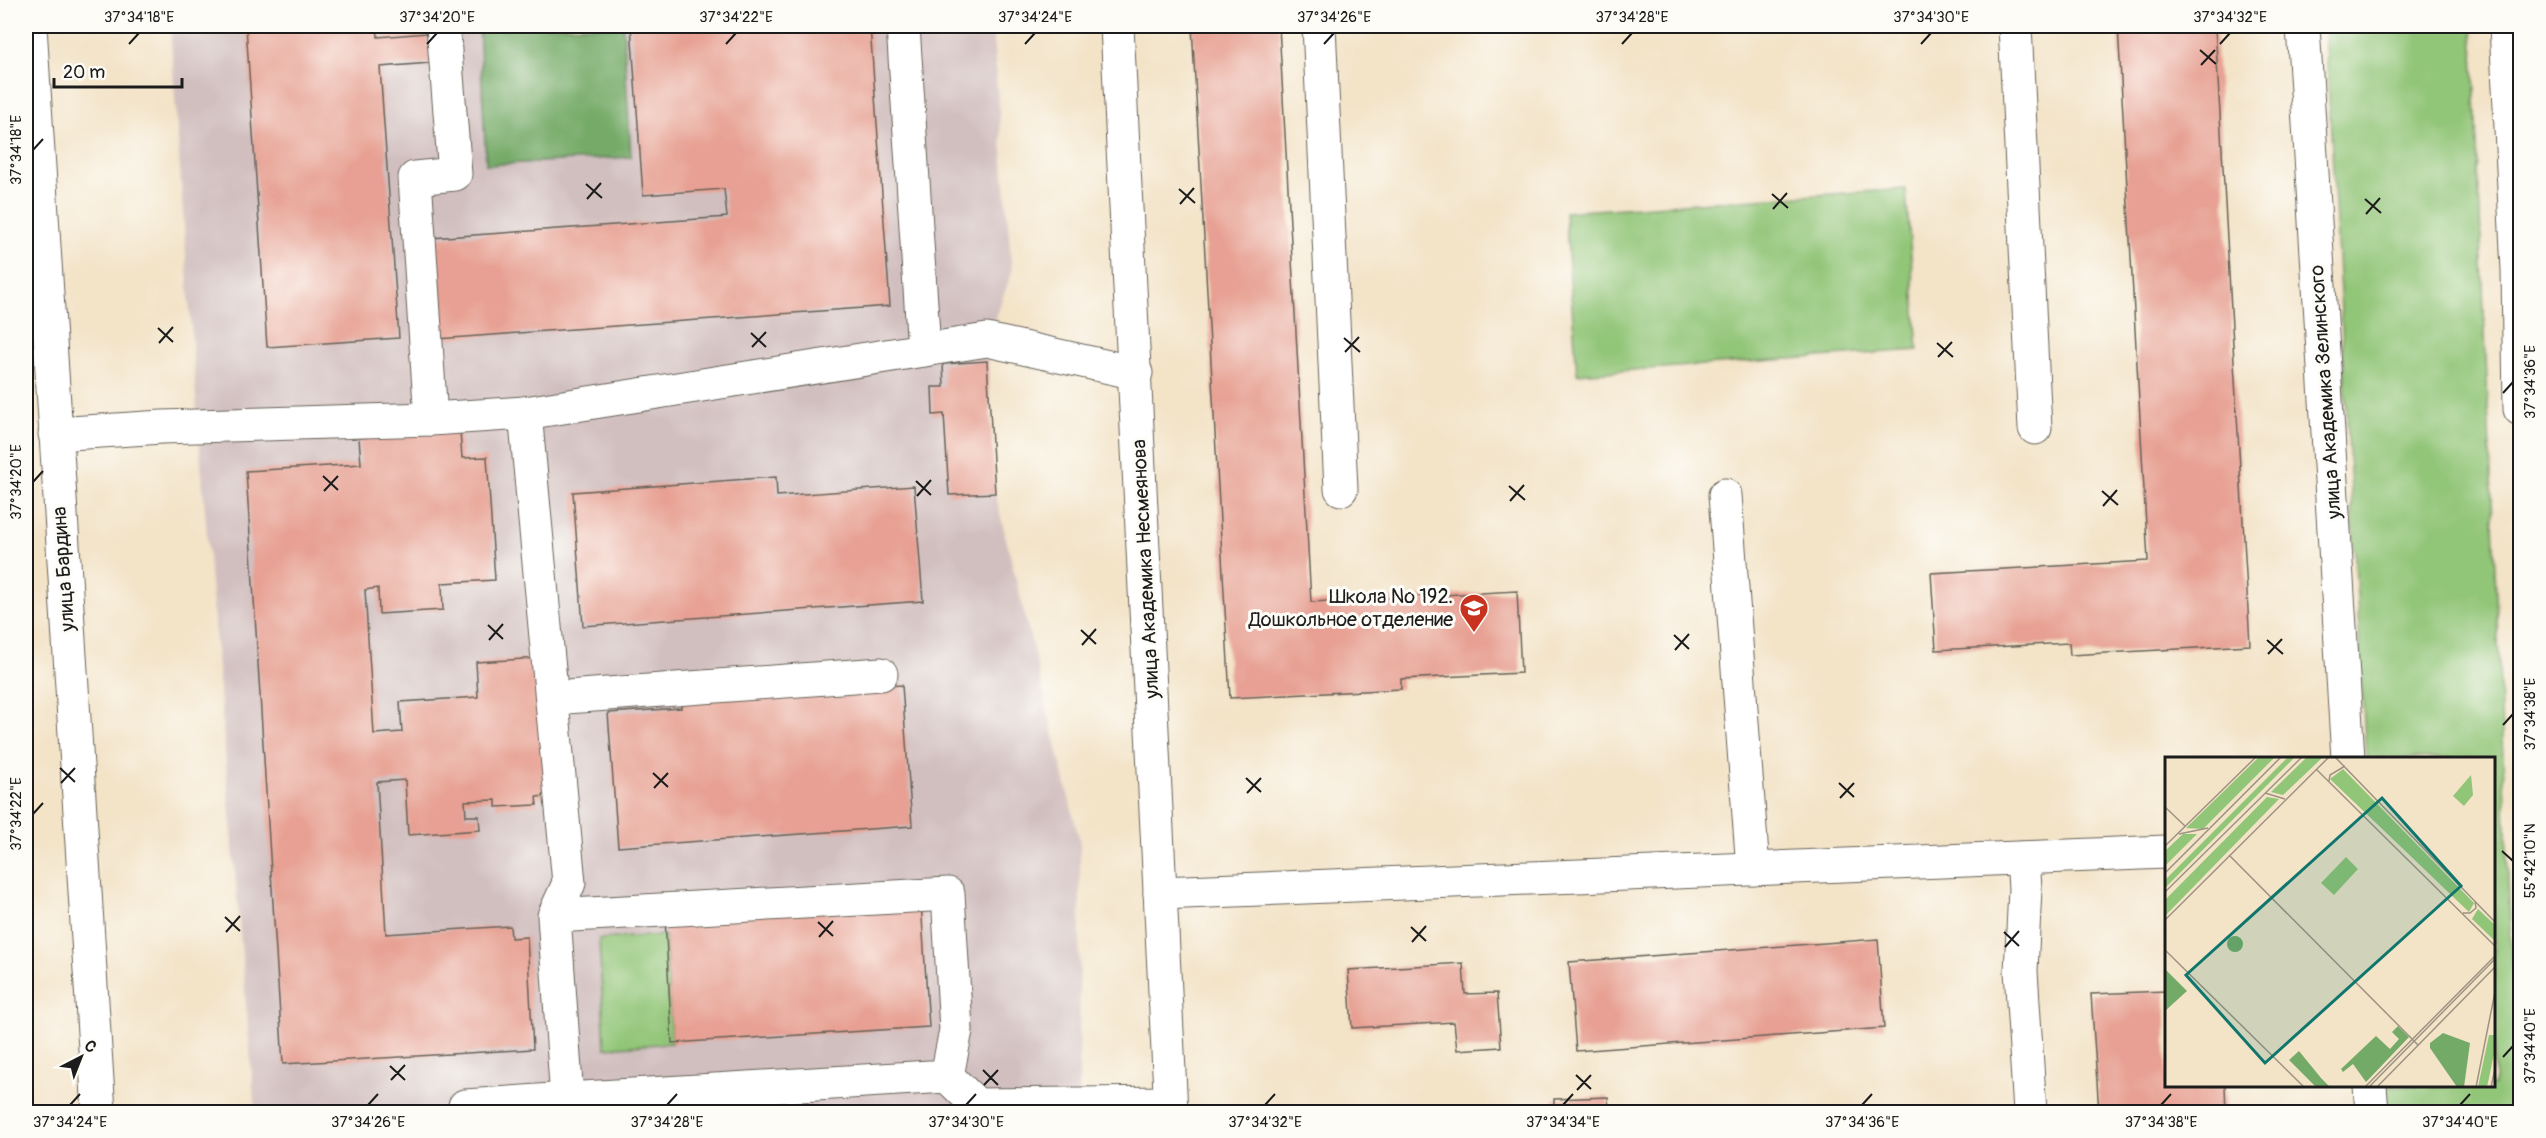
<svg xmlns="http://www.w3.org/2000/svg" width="2546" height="1138" viewBox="0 0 2546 1138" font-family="Pangolin,sans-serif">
<rect width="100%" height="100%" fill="#fdfcf7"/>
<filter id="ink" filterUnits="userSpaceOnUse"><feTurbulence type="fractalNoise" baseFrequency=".0167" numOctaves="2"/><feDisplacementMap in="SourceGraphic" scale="12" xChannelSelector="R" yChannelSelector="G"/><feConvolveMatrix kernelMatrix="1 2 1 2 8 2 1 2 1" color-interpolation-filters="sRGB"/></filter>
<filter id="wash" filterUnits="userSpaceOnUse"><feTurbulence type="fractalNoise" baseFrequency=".008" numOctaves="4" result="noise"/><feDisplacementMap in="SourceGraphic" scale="24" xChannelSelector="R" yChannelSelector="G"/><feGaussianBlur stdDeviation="1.35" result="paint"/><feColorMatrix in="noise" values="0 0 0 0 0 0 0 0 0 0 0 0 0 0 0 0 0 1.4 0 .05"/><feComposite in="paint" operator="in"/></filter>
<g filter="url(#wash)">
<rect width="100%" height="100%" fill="#f3e3c7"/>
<polygon fill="#d1bfbf" points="170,26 992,26 1012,272 987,340 995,493 1080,843 1079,1112 255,1112 198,427"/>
<g fill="#91c577" stroke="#56704a" stroke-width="1.5">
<polygon points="2325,26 2472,26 2518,1112 2386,1112 2384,1086 2494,1086 2494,758 2366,758"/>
<polygon points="1906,189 1918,350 1577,374 1565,212"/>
<polygon points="665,935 672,1043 605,1048 599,939"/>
</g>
<polygon fill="#74aa68" stroke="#486342" stroke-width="1.5" points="515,26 623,26 631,157 486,165 479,27"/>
<g id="blocks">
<g fill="#e7a093">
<polygon points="246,26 377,26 378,37 427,33 430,63 380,67 399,338 267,347"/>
<polygon points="631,26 870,26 890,306 437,339 431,238 727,217 724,189 643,195"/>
<polygon points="1192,26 1279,26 1311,602 1517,591 1521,673 1401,679 1401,689 1230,698"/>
<polygon points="2118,26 2215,26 2250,645 2070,655 2069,643 1936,650 1931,573 2148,561"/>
<polygon points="987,361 995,493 949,495 944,414 933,415 932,387 944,387 943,364"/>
<polygon points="460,431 462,458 487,457 495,580 442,583 443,610 379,614 378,588 365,590 374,734 402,732 400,702 478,697 476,662 539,658 547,796 536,797 537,805 496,807 496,800 465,801 466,816 479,816 480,830 408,835 405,780 377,782 386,934 510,926 511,938 527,937 533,1049 283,1064 246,471 361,464 359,438"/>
<polygon points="776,477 777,496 914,486 923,601 583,626 573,492"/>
<polygon points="902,685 912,826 618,847 608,713 681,708 681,700"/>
<polygon points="921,902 929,1027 672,1043 665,918"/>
<polygon points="1878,939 1884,1028 1576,1051 1569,962"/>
<polygon points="1463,963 1465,994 1497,993 1501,1047 1457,1050 1454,1022 1352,1028 1348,970"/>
<polygon points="2166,991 2166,1086 2225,1086 2226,1112 2099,1112 2091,994"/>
<polygon points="1608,1097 1609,1112 1554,1112 1554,1099"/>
</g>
</g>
</g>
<g filter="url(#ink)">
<use href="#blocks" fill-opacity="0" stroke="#676258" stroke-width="1.5"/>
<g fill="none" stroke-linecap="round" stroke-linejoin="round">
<g stroke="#676258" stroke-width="35">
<g id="minor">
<polyline points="30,26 99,1112"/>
<polyline points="443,26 455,174 415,178 431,419 525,413 987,340 1136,373"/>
<polyline points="903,26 924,350"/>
<polyline points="1117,26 1171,1112"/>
<polyline points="1319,26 1341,489"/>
<polyline points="2015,26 2035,428"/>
<polyline points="2303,26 2348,758"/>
<polyline points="2506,26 2518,270 2520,409"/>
<polyline points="525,413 569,883 554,916 567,1099 947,1076 956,1030 948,894 554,916"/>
<polyline points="55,434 162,427 431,419"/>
<polyline points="1725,495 1753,869"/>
<polyline points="553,698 881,674"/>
<polyline points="2023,858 2025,889 2021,971 2030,1112"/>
<polyline points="1160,893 2166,852"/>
<polyline points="947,1076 977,1105 1170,1103"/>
<polyline points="2370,1086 2372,1112"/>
<polyline points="465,1112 465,1106 567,1099"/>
</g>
</g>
<use href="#minor" stroke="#fff" stroke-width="33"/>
</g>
</g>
<path fill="none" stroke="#1c1c1c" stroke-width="2" d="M129,44l10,-11M427,44l10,-11M726,44l10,-11M1025,44l10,-11M1324,44l10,-11M1622,44l10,-11M1921,44l10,-11M2220,44l10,-11M2200,50l16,14M2201,65l14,-15M33,150l10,-11M586,184l16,14M1179,189l16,14M1772,194l16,14M587,199l14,-16M2365,199l16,14M1180,204l14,-16M1773,209l14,-16M2366,214l14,-16M158,328l15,14M751,333l15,14M1344,338l16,14M159,343l14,-16M1937,343l16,14M752,347l14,-15M1345,352l14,-15M1938,357l14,-15M2503,393l10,-11M323,476l15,14M916,481l15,14M33,482l10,-11M1509,486l16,14M324,491l14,-15M2102,491l16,14M917,496l14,-16M1510,501l14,-16M2103,506l14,-16M488,625l15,14M1081,630l15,14M1674,635l15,14M489,640l14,-16M2267,640l16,14M1082,645l14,-16M1675,650l14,-16M2268,654l14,-15M2503,725l10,-11M60,768l15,14M653,773l15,14M1246,778l15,14M61,783l14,-15M1839,783l15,14M654,788l14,-15M1247,793l14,-15M1840,798l14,-15M33,814l10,-11M2502,851l11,10M225,917l15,14M818,922l15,14M1411,927l15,14M226,932l14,-16M2004,932l15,14M819,937l14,-16M1412,942l14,-16M2005,947l14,-16M2503,1057l10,-11M390,1066l15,14M983,1070l15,15M1576,1075l15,14M391,1080l14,-15M984,1085l14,-15M1577,1090l14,-15M70,1105l10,-11M368,1105l10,-11M667,1105l10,-11M966,1105l10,-11M1265,1105l10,-11M1563,1105l10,-11M1862,1105l10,-11M2161,1105l10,-11M2460,1105l10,-11"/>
<defs>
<g id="school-pin" transform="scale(1.5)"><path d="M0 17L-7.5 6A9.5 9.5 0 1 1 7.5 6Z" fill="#c8321e" stroke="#fdfcf7"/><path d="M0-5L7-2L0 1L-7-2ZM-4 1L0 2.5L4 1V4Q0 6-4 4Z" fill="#fff"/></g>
</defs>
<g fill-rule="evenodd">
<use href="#school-pin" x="1474" y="608"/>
</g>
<g text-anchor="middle" stroke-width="6" stroke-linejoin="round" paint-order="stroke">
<g font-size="20" fill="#1c1c1c" stroke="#fdfcf7">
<text transform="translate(2325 392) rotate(-94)" y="7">улица Академика Зелинского</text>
<text transform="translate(63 569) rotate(-94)" y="7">улица Бардина</text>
<text transform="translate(1145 569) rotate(-93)" y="7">улица Академика Несмеянова</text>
</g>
<g font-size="20" fill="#1c1c1c" stroke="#fdfcf7" text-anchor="end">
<text x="1453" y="603">Школа № 192.<tspan x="1453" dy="23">Дошкольное отделение</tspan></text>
</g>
</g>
<g transform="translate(2165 757)">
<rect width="330" height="330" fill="#f3e3c7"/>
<path d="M94,0h16l-72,72 -17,-1zM123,0h7l-130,131v-8zM142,0h16l-40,38 -12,-3zM178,12l131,134 -5,9 -139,-133zM306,18l2,20 -9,11 -11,-10zM102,40l12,2 -114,117v-16zM18,77h14l-32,32v-15zM181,100l12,12 -24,26 -13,-12zM313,152l17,16 -1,15 -22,-21zM324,278h6v14l-8,38h-9z" fill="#91c577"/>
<path d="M62 187a8 8 0 1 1 16 0a8 8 0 1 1-16 0ZM0,212l22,22 -22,20zM233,269l11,11 -43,45 -13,-18 -10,8 -2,-3 35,-33 14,13 9,-10 -7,-7zM278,276l27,10 -6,44h-7l-27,-39v-5zM134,294l22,27 9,9h-14l-27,-27z" fill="#74aa68"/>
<path fill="none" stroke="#9d9383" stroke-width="1.5" d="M170,0l160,165M151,12l179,177M164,24l1,-6 15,-9M100,36l20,6M0,50l20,19M14,77l29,-6M0,89l91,-89M64,98l189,190M0,116l116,-116M0,135l137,-135M298,156h7l6,-5 -1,-6M0,163l164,-163M0,193l139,137M200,330l130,-131M204,330l126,-128M212,330l118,-120M311,330l19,-95M326,330l4,-18"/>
<path fill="#0f766e" fill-opacity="0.15" stroke="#0f766e" stroke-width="3" d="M217,41l79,88 -196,177 -79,-88z"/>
<rect width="330" height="330" fill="none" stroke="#1c1c1c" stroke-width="3"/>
</g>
<rect width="2546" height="1138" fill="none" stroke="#fdfcf7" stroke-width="66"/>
<g transform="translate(81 1057) rotate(42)" stroke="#fdfcf7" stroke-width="4.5" paint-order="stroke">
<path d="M0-4.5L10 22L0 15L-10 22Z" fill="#1c1c1c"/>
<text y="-9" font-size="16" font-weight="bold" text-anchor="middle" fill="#1c1c1c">С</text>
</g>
<path d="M54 78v9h128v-9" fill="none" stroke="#1c1c1c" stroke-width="3"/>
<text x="63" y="78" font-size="18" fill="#1c1c1c" stroke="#fdfcf7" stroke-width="4.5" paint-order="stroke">20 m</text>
<rect x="33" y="33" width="2480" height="1072" fill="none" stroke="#1c1c1c" stroke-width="2"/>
<g font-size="15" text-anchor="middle" fill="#1c1c1c">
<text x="139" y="22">37°34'18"E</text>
<text x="437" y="22">37°34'20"E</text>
<text x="736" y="22">37°34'22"E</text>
<text x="1035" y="22">37°34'24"E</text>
<text x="1334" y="22">37°34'26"E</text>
<text x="1632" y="22">37°34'28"E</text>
<text x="1931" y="22">37°34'30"E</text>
<text x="2230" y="22">37°34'32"E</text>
<text transform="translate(16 150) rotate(-90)" y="5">37°34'18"E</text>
<text transform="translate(2530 382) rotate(-90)" y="5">37°34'36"E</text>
<text transform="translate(16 482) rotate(-90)" y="5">37°34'20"E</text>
<text transform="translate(2530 714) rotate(-90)" y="5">37°34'38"E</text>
<text transform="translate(16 814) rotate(-90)" y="5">37°34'22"E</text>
<text transform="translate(2530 861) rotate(-90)" y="5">55°42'10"N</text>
<text transform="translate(2530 1046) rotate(-90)" y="5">37°34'40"E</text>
<text x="70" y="1127">37°34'24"E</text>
<text x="368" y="1127">37°34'26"E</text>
<text x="667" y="1127">37°34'28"E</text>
<text x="966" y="1127">37°34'30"E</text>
<text x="1265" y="1127">37°34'32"E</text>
<text x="1563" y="1127">37°34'34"E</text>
<text x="1862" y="1127">37°34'36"E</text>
<text x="2161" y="1127">37°34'38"E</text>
<text x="2460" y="1127">37°34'40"E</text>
</g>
</svg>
